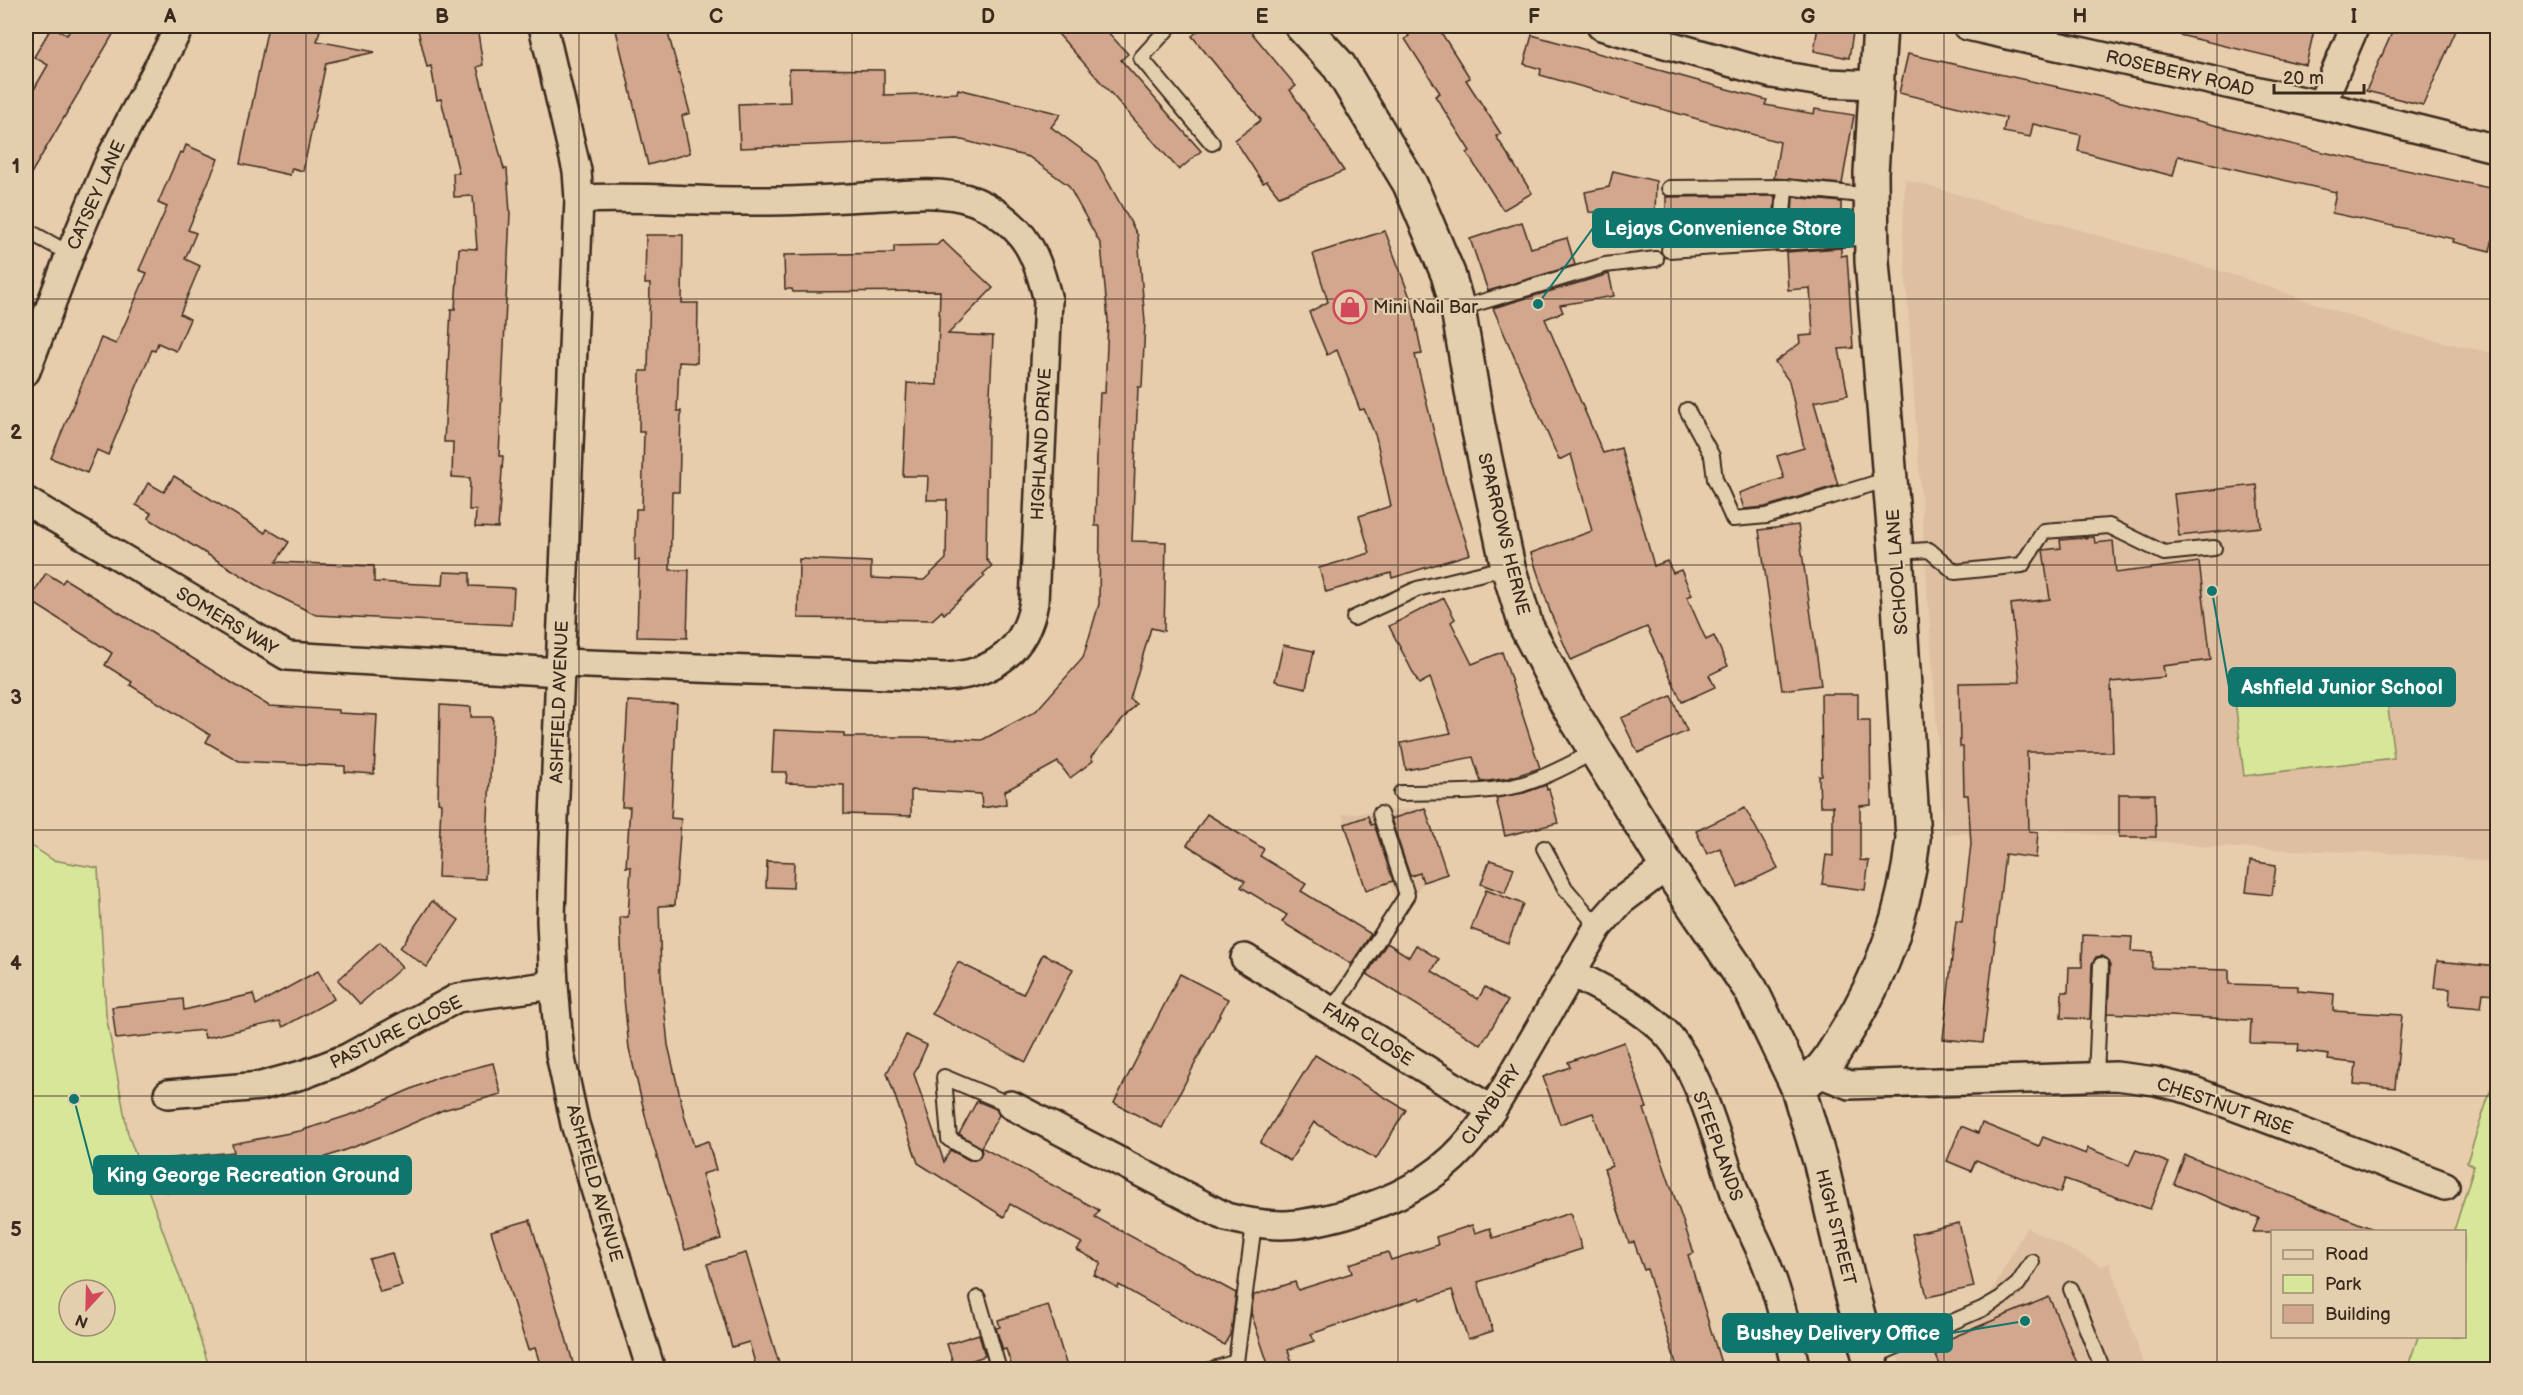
<svg xmlns="http://www.w3.org/2000/svg" width="2523" height="1395" viewBox="0 0 2523 1395" font-family="'Balsamiq Sans',sans-serif">
<rect width="100%" height="100%" fill="#e8cdad"/>
<filter id="ink" filterUnits="userSpaceOnUse"><feTurbulence type="fractalNoise" baseFrequency=".0167" numOctaves="2"/><feDisplacementMap in="SourceGraphic" scale="12" xChannelSelector="R" yChannelSelector="G"/><feConvolveMatrix kernelMatrix="1 2 1 2 8 2 1 2 1" color-interpolation-filters="sRGB"/></filter>
<g filter="url(#ink)">
<g fill="#debfa1">
<polygon points="1905,179 2240,277 2397,332 2497,354 2497,863 2434,855 2211,847 2033,828 1944,835 1903,235"/>
<polygon points="1425,808 1447,875 1423,883 1355,992 1354,1001 1332,987 1338,984 1394,898 1390,883 1366,890 1342,814"/>
<polygon points="2026,1227 2102,1266 2110,1263 2145,1369 1901,1369 1894,1341 1982,1303 1990,1295"/>
</g>
<g fill="#d7e699" stroke="#89885c" stroke-width="1.5" fill-rule="evenodd">
<polygon points="2384,674 2394,758 2244,776 2234,692"/>
<path d="M26,842l27,18 45,8 8,147 22,119 52,144 30,91h-184zM69,1290h36v36h-36z"/>
<polygon points="2497,1071 2497,1369 2407,1369 2418,1337 2464,1336 2464,1232 2454,1231 2474,1166 2467,1162"/>
</g>
<g fill="#d2a78e" stroke="#3b2a1e" stroke-width="1.5">
<polygon points="52,26 67,35 73,26 118,26 26,182 26,103 48,65 34,57"/>
<polygon points="268,26 297,26 320,30 317,41 375,52 326,63 303,171 292,168 290,175 240,164"/>
<polygon points="417,26 469,26 471,34 478,33 483,65 477,67 504,169 507,169 510,213 499,456 503,456 498,528 475,527 476,510 469,510 470,478 452,477 453,442 444,442 451,309 455,309 459,248 477,249 473,196 454,197 453,173 459,173 441,99 437,100 431,66 427,67"/>
<polygon points="615,26 666,26 690,113 682,116 690,153 648,165"/>
<polygon points="1051,26 1102,26 1128,54 1121,60 1201,151 1179,170"/>
<polygon points="1204,26 1246,26 1296,86 1290,90 1344,171 1279,196 1267,181 1263,183 1235,140 1261,120 1192,36"/>
<polygon points="1403,26 1437,26 1470,78 1466,80 1501,134 1496,136 1532,193 1503,210 1467,153 1470,151 1435,96 1440,93 1405,39 1409,36"/>
<polygon points="1818,26 1854,26 1849,58 1814,51"/>
<polygon points="2180,26 2315,26 2306,65 2179,35"/>
<polygon points="2395,26 2458,26 2423,105 2366,91"/>
<polygon points="1532,35 1767,100 1765,105 1814,114 1815,109 1854,115 1842,184 1774,178 1780,142 1540,75 1541,69 1524,64"/>
<polygon points="1908,54 2081,92 2323,152 2494,189 2491,200 2498,202 2498,218 2490,251 2453,242 2454,239 2332,213 2336,192 2178,156 2173,176 2078,151 2081,135 2033,124 2030,137 2003,132 2006,118 1899,93"/>
<polygon points="789,69 884,70 884,95 957,93 958,89 1061,114 1051,127 1096,160 1138,236 1145,322 1142,387 1138,387 1132,541 1166,542 1164,631 1151,628 1130,699 1136,704 1091,757 1093,761 1070,778 1058,762 1005,791 1006,804 982,808 981,794 911,790 911,816 844,814 844,785 786,783 787,772 772,772 774,730 844,733 844,737 920,737 982,740 1036,711 1083,658 1099,604 1100,526 1095,526 1097,456 1100,393 1105,393 1108,320 1101,245 1068,185 1029,157 958,139 740,148 738,104 790,102"/>
<polygon points="186,145 218,159 188,230 196,233 185,259 200,266 180,314 190,319 176,351 158,343 155,351 152,350 108,455 97,450 87,473 51,458 101,338 116,344 131,310 147,273 139,270 167,207 158,203 180,152 183,153"/>
<polygon points="1613,171 1656,181 1655,214 1589,212 1585,192 1609,187"/>
<polygon points="1771,196 1775,196 1773,234 1666,237 1666,197"/>
<polygon points="1793,197 1841,202 1841,230 1791,233"/>
<polygon points="1522,222 1531,248 1567,238 1575,265 1488,291 1470,239"/>
<polygon points="1385,231 1411,300 1422,354 1415,355 1446,482 1470,554 1392,578 1391,573 1326,592 1319,568 1370,553 1359,516 1391,506 1376,437 1364,409 1360,410 1337,350 1327,355 1309,312 1328,302 1313,254"/>
<polygon points="646,235 683,235 682,303 698,303 697,363 679,362 677,411 681,411 679,492 672,492 671,535 670,570 689,570 687,638 637,637 639,560 635,560 635,535 636,509 642,509 644,432 639,432 640,371 648,371 650,284 645,284"/>
<polygon points="942,240 993,288 948,334 993,336 988,432 986,559 992,566 983,574 985,576 944,614 942,611 932,620 798,618 799,559 871,562 871,578 924,580 946,559 947,500 927,500 928,476 903,476 907,383 937,385 940,291 793,292 792,289 785,289 784,255 894,253 894,246 937,245"/>
<polygon points="1841,248 1841,256 1847,255 1853,348 1839,349 1848,395 1814,402 1838,485 1765,507 1744,509 1739,493 1784,478 1777,456 1804,448 1789,381 1775,362 1800,343 1799,336 1813,335 1810,288 1788,290 1786,252"/>
<polygon points="1609,274 1614,296 1560,305 1563,312 1545,319 1603,453 1621,448 1654,566 1667,561 1673,573 1681,570 1692,595 1687,597 1706,640 1714,636 1728,666 1709,675 1715,687 1682,702 1647,627 1571,660 1551,614 1531,553 1592,531 1571,454 1559,460 1493,308"/>
<polygon points="174,476 265,533 267,529 289,542 276,562 374,566 374,582 443,585 444,572 470,573 470,586 514,588 512,625 316,615 262,588 148,518 151,513 136,505 148,483 164,492"/>
<polygon points="2257,485 2261,527 2179,536 2174,494"/>
<polygon points="1798,525 1821,685 1782,690 1759,530"/>
<polygon points="2094,537 2095,543 2113,541 2116,573 2199,562 2211,660 2163,666 2165,677 2111,682 2113,752 2027,752 2029,831 2038,832 2036,858 2005,854 1983,1043 1943,1039 1956,921 1962,922 1971,844 1968,795 1964,795 1963,747 1960,747 1959,683 2020,682 2011,604 2050,599 2043,550 2061,548 2060,540"/>
<polygon points="46,573 62,583 65,579 96,598 269,706 339,710 339,713 377,715 374,774 345,772 345,766 239,761 206,742 210,735 130,685 132,682 105,665 112,653 29,600"/>
<polygon points="1444,598 1455,619 1451,622 1472,664 1502,652 1540,768 1509,778 1481,782 1473,757 1406,770 1401,743 1451,733 1430,678 1419,684 1389,626"/>
<polygon points="1283,645 1314,651 1306,688 1275,681"/>
<polygon points="1821,694 1858,694 1858,720 1870,720 1871,805 1860,806 1860,860 1869,861 1865,890 1822,884 1826,855 1833,856 1833,806 1820,806 1819,776 1822,776"/>
<polygon points="1671,696 1687,731 1638,753 1621,718"/>
<polygon points="628,701 677,704 671,818 681,819 675,905 659,906 661,975 668,1045 685,1118 694,1146 708,1141 716,1170 702,1174 721,1239 685,1250 648,1127 629,1048 623,988 620,917 628,917 631,867 626,867 630,807 622,807"/>
<polygon points="440,705 471,707 471,717 493,717 485,879 438,877 441,803 438,802"/>
<polygon points="1546,785 1547,790 1549,789 1558,823 1505,836 1496,798 1524,793"/>
<polygon points="2119,794 2155,794 2156,837 2119,837"/>
<polygon points="1425,808 1447,874 1423,882 1420,873 1410,876 1391,819"/>
<polygon points="1745,808 1778,868 1738,887 1720,848 1707,854 1696,831"/>
<polygon points="1207,814 1264,849 1260,856 1306,884 1301,891 1371,934 1351,964 1282,922 1287,915 1241,887 1245,881 1187,845"/>
<polygon points="1368,816 1371,825 1374,824 1393,881 1366,890 1345,824"/>
<polygon points="1490,860 1514,868 1505,893 1481,884"/>
<polygon points="767,861 794,862 793,888 766,887"/>
<polygon points="2250,861 2276,865 2272,895 2246,892"/>
<polygon points="1486,890 1523,904 1508,943 1471,929"/>
<polygon points="432,901 459,920 427,967 400,948"/>
<polygon points="2083,935 2132,937 2131,951 2152,952 2152,968 2229,970 2229,984 2298,986 2298,991 2334,994 2333,1011 2402,1015 2395,1088 2354,1084 2356,1063 2328,1060 2329,1055 2298,1051 2299,1044 2250,1043 2251,1020 2108,1013 2110,965 2106,958 2102,956 2096,957 2092,964 2090,1019 2061,1018 2062,992 2068,992 2069,967 2082,967"/>
<polygon points="380,942 402,967 360,1004 338,980"/>
<polygon points="1387,943 1409,957 1416,945 1439,959 1432,971 1478,999 1485,987 1508,1001 1481,1045 1367,974"/>
<polygon points="1043,954 1073,969 1026,1062 932,1014 958,962 1023,994"/>
<polygon points="2437,961 2498,967 2498,994 2483,993 2481,1008 2449,1005 2450,989 2434,988"/>
<polygon points="318,971 334,999 283,1027 280,1021 205,1038 203,1030 116,1039 112,1007 183,999 184,1010 253,994 256,1005"/>
<polygon points="1180,974 1228,999 1162,1128 1114,1103"/>
<polygon points="906,1035 927,1045 914,1074 944,1162 950,1150 969,1160 978,1159 982,1152 980,1147 959,1134 977,1101 996,1109 999,1115 981,1147 1099,1210 1095,1217 1236,1293 1231,1333 1224,1345 1119,1285 1118,1288 1094,1275 1101,1263 1077,1250 1082,1243 1010,1204 1004,1217 918,1163 887,1073"/>
<polygon points="1624,1042 1647,1108 1644,1109 1694,1253 1688,1255 1723,1370 1678,1370 1647,1269 1644,1270 1634,1242 1629,1243 1604,1169 1612,1166 1593,1113 1560,1124 1543,1077 1570,1067 1568,1062"/>
<polygon points="1315,1055 1406,1110 1376,1159 1314,1122 1290,1161 1260,1143"/>
<polygon points="493,1063 501,1094 443,1110 388,1134 310,1163 223,1178 223,1186 166,1192 163,1159 234,1152 232,1144 300,1131 356,1113 439,1077"/>
<polygon points="1982,1123 2039,1146 2043,1137 2086,1154 2088,1148 2129,1165 2136,1150 2169,1163 2150,1209 2065,1179 2060,1193 1976,1160 1971,1171 1947,1161 1961,1126 1978,1133"/>
<polygon points="2185,1155 2376,1230 2376,1232 2253,1232 2259,1218 2174,1184"/>
<polygon points="1570,1213 1582,1249 1478,1282 1493,1331 1468,1339 1452,1290 1420,1300 1420,1297 1311,1334 1314,1341 1288,1350 1294,1370 1270,1370 1251,1313 1254,1295 1295,1282 1298,1290 1352,1273 1349,1264 1388,1252 1391,1260 1438,1245 1436,1237 1472,1225 1475,1233 1490,1228 1493,1238"/>
<polygon points="530,1220 566,1338 575,1370 542,1370 535,1348 528,1350 491,1231"/>
<polygon points="1959,1223 1974,1287 1927,1297 1912,1234"/>
<polygon points="392,1253 402,1286 380,1292 369,1259"/>
<polygon points="746,1253 758,1294 781,1370 757,1370 749,1342 732,1347 720,1306 707,1264"/>
<polygon points="2049,1297 2080,1370 1942,1370 1932,1346"/>
<polygon points="1048,1305 1068,1370 1013,1370 1006,1349 1003,1350 996,1328 1000,1327 998,1320"/>
<polygon points="979,1334 985,1356 954,1366 947,1344"/>
</g>
<g fill="none" stroke-linecap="round" stroke-linejoin="round">
<g stroke="#3b2a1e" stroke-width="18">
<g id="service">
<polyline points="1170,26 1141,58 1212,143"/>
<polyline points="1669,188 1785,187 1871,196"/>
<polyline points="26,230 70,254"/>
<polyline points="1781,244 1785,187"/>
<polyline points="1669,250 1872,237"/>
<polyline points="1458,309 1605,265 1656,259"/>
<polyline points="1687,410 1712,456 1715,479 1733,519 1767,516 1889,479"/>
<polyline points="1896,552 1929,550 1955,572 2022,565 2044,531 2109,526 2164,553 2214,548"/>
<polyline points="1354,618 1417,589 1508,567"/>
<path d="M1401,793c37,-1 74,1 110,-6 30,-6 58,-23 85,-36"/>
<polyline points="1544,848 1565,888 1598,927"/>
<polyline points="1332,1011 1407,895 1380,814"/>
<polyline points="2096,1076 2101,965"/>
<polyline points="973,1152 949,1139 944,1077 1011,1105"/>
<polyline points="2071,1289 2103,1370"/>
<polyline points="978,1298 999,1370"/>
<polyline points="1870,1358 1982,1309 2001,1298 2018,1284 2032,1262"/>
<polyline points="1210,1370 1236,1362 1254,1224"/>
</g>
</g>
<g stroke="#3b2a1e" stroke-width="32">
<g id="minor">
<polyline points="543,26 577,171 579,199 553,844 551,921 554,985 560,1054 575,1124 651,1370"/>
<polyline points="1601,26 1772,74 1827,83 1875,85"/>
<polyline points="1967,26 2321,105 2498,149"/>
<polyline points="2321,105 2355,26"/>
<polyline points="26,371 70,254 110,159 180,26"/>
<polyline points="26,501 287,656 560,672"/>
<path d="M561,663l385,14c47,-3 80,-27 88,-75l14,-302c-12,-45 -20,-70 -63,-94 -31,-17 -68,-12 -102,-10 -38,2 -76,5 -114,5 -63,1 -127,-5 -190,-2"/>
<polyline points="1245,958 1492,1110"/>
<path d="M1572,973c31,16 67,33 92,58 35,35 55,115 71,162 9,26 24,50 33,75 13,33 20,68 28,102"/>
<polyline points="1819,1073 1849,1085 2116,1076 2155,1081 2191,1090 2445,1186"/>
<polyline points="168,1094 261,1086 305,1074 347,1058 457,998 554,985"/>
<path d="M1011,1105l215,112c48,12 73,10 120,-3 43,-12 87,-33 117,-66 25,-27 42,-60 60,-91 25,-43 50,-87 75,-130l23,-26 46,-35"/>
</g>
</g>
<g stroke="#3b2a1e" stroke-width="38">
<path id="tertiary" d="M1797,1085c7,-4 15,-7 20,-12 11,-8 19,-25 27,-37 39,-63 61,-123 69,-197l-17,-287 -24,-291 -1,-88 9,-147"/>
</g>
<g stroke="#3b2a1e" stroke-width="38">
<polyline id="primary" points="1302,26 1339,66 1410,184 1448,274 1458,309 1478,426 1508,567 1526,626 1567,704 1667,866 1751,990 1797,1085 1821,1164 1847,1275 1873,1370"/>
</g>
<use href="#service" stroke="#e3cead" stroke-width="14"/>
<use href="#minor" stroke="#e3cead" stroke-width="27"/>
<use href="#tertiary" stroke="#e3cead" stroke-width="33"/>
<use href="#primary" stroke="#e3cead" stroke-width="33"/>
</g>
</g>
<path fill="none" stroke="#3b2a1e" stroke-width="1.5" stroke-opacity="0.55" d="M306,26v1344M579,26v1344M852,26v1344M1125,26v1344M1398,26v1344M1671,26v1344M1944,26v1344M2217,26v1344M26,299h2472M26,565h2472M26,830h2472M26,1096h2472"/>
<defs>
<g id="shop-ring" transform="scale(1.725)"><circle r="9.5" fill="#e3cead" stroke="#d1495b" stroke-width="1.5"/><path d="M-5-2.5h2.3a2.7 3.5 0 0 1 5.4 0H5L5.5 6h-11ZM-1.5-2.5h3a1.5 2.3 0 0 0-3 0Z" fill="#d1495b"/></g>
</defs>
<g fill-rule="evenodd">
<use href="#shop-ring" x="1350" y="307"/>
</g>
<g text-anchor="middle" stroke-width="4.5" stroke-linejoin="round" paint-order="stroke">
<g font-size="18" fill="#3b2a1e" stroke="#e3cead">
<text transform="translate(2180 73) rotate(13)" y="6">ROSEBERY ROAD</text>
<text transform="translate(96 195) rotate(-66)" y="6">CATSEY LANE</text>
<text transform="translate(1041 444) rotate(-87)" y="6">HIGHLAND DRIVE</text>
<text transform="translate(1504 534) rotate(76)" y="6">SPARROWS HERNE</text>
<text transform="translate(1897 572) rotate(-94)" y="6">SCHOOL LANE</text>
<text transform="translate(227 621) rotate(31)" y="6">SOMERS WAY</text>
<text transform="translate(559 702) rotate(-88)" y="6">ASHFIELD AVENUE</text>
<text transform="translate(396 1032) rotate(-26)" y="6">PASTURE CLOSE</text>
<text transform="translate(1368 1034) rotate(32)" y="6">FAIR CLOSE</text>
<text transform="translate(1491 1105) rotate(-56)" y="6">CLAYBURY</text>
<text transform="translate(2225 1106) rotate(19)" y="6">CHESTNUT RISE</text>
<text transform="translate(1718 1146) rotate(70)" y="6">STEEPLANDS</text>
<text transform="translate(595 1183) rotate(74)" y="6">ASHFIELD AVENUE</text>
<text transform="translate(1836 1227) rotate(76)" y="6">HIGH STREET</text>
</g>
<g font-size="18" fill="#3b2a1e" stroke="#e3cead" text-anchor="start">
<text x="1373" y="313">Mini Nail Bar</text>
</g>
</g>
<path fill="none" stroke="#0f766e" stroke-width="2" d="M1538 304L1593 228M2212 591L2229 687M74 1099L94 1175M2025 1321L1952 1333"/>
<g fill="#0f766e" stroke="#e3cead" stroke-width="2">
<circle cx="1538" cy="304" r="6"/>
<circle cx="2212" cy="591" r="6"/>
<circle cx="74" cy="1099" r="6"/>
<circle cx="2025" cy="1321" r="6"/>
</g>
<g fill="#0f766e" stroke="#0f766e" stroke-width="2">
<rect x="1593" y="209" width="261" height="38" rx="6"/>
<rect x="2229" y="668" width="226" height="38" rx="6"/>
<rect x="94" y="1156" width="317" height="38" rx="6"/>
<rect x="1723" y="1314" width="229" height="38" rx="6"/>
</g>
<g font-size="20" text-anchor="middle" font-weight="bold" fill="#fff">
<text x="1723" y="235">Lejays Convenience Store</text>
<text x="2342" y="694">Ashfield Junior School</text>
<text x="253" y="1182">King George Recreation Ground</text>
<text x="1838" y="1340">Bushey Delivery Office</text>
</g>
<rect width="2523" height="1395" fill="none" stroke="#e3cead" stroke-width="66"/>
<rect x="2271" y="1230" width="195" height="108" fill="#e3cead" stroke="#a08c74" stroke-width="1.5"/>
<rect x="2283" y="1250" width="30" height="9" fill="#e3cead" stroke="#a08c74" stroke-width="1.5"/>
<text x="2325" y="1260" font-size="18" fill="#3b2a1e">Road</text>
<rect x="2283" y="1275" width="30" height="18" fill="#d7e699" stroke="#a08c74" stroke-width="1.5"/>
<text x="2325" y="1290" font-size="18" fill="#3b2a1e">Park</text>
<rect x="2283" y="1305" width="30" height="18" fill="#d2a78e" stroke="#a08c74" stroke-width="1.5"/>
<text x="2325" y="1320" font-size="18" fill="#3b2a1e">Building</text>
<g transform="translate(87 1308) rotate(202)"><circle r="28" fill="#e3cead" stroke="#a08c74" stroke-width="1.5"/>
<path d="M0-4.5L10 22L0 15L-10 22Z" fill="#d1495b"/>
<text y="-9" font-size="16" font-weight="bold" text-anchor="middle" fill="#3b2a1e">N</text>
</g>
<path d="M2274 84v9h90v-9" fill="none" stroke="#3b2a1e" stroke-width="3"/>
<text x="2283" y="84" font-size="18" fill="#3b2a1e" stroke="#e3cead" stroke-width="4.5" paint-order="stroke">20 m</text>
<rect x="33" y="33" width="2457" height="1329" fill="none" stroke="#3b2a1e" stroke-width="2"/>
<g font-size="20" text-anchor="middle" font-weight="bold" fill="#3b2a1e">
<text x="170" y="23">A</text>
<text x="442" y="23">B</text>
<text x="716" y="23">C</text>
<text x="988" y="23">D</text>
<text x="1262" y="23">E</text>
<text x="1534" y="23">F</text>
<text x="1808" y="23">G</text>
<text x="2080" y="23">H</text>
<text x="2354" y="23">I</text>
<text x="16" y="173">1</text>
<text x="16" y="439">2</text>
<text x="16" y="704">3</text>
<text x="16" y="970">4</text>
<text x="16" y="1236">5</text>
</g>
</svg>
